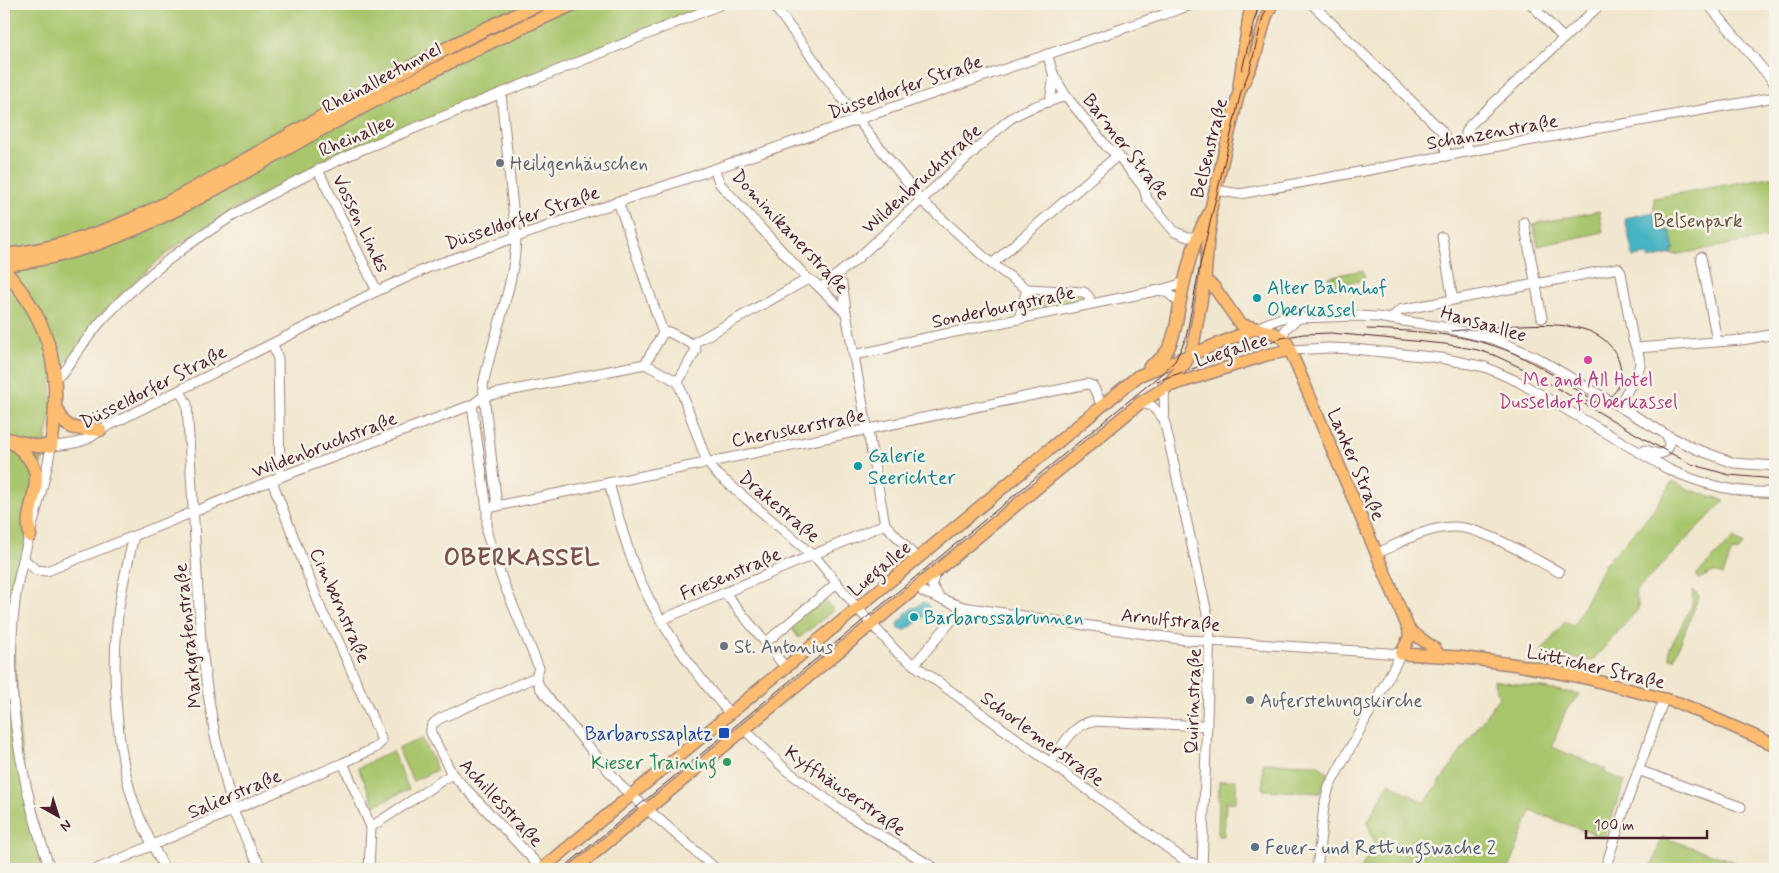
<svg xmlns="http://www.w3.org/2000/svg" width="1779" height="873" viewBox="0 0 1779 873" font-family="Mynerve,sans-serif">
<rect width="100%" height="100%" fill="#f7f3e8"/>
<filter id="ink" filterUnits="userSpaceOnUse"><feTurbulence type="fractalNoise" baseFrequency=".02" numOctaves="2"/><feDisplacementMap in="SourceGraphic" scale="10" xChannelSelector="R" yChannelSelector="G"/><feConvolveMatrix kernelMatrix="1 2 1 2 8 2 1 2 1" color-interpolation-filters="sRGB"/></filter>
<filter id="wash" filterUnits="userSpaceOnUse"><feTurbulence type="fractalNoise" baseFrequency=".0096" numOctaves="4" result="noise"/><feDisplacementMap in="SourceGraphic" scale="20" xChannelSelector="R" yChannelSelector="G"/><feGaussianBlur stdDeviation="1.12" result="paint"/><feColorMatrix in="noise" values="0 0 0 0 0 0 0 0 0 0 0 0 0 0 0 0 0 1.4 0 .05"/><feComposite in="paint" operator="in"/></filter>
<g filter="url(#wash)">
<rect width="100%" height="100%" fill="#f1e7ce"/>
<g fill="#a9c66d" stroke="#7a724c">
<polygon points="4,4 715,4 316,169 232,211 172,249 135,281 105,310 51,382 52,410 11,614 23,776 50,869 4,869"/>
<polygon points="1775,176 1775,236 1674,255 1672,254 1671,250 1674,250 1658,230 1654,212 1654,198"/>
<polygon points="1599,211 1603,232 1538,246 1533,224"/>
<polygon points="1363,270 1365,280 1331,286 1328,277"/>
<polygon points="1030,293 1083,293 1086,302 1026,314 1025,312"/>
<polygon points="1673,481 1690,490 1725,500 1635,592 1639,608 1592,661 1541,652 1565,622 1574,626 1604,565 1649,516"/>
<polygon points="1734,538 1743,545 1738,552 1732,551 1723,575 1714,572 1698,579 1696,575"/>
<polygon points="1693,590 1699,596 1674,659 1670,658 1669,650 1692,605"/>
<polygon points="823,597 834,610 799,638 789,625"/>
<polygon points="1493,680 1579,694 1565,712 1552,747 1605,769 1605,773 1625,781 1604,838 1531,811 1509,869 1361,869 1374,840 1367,823 1389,783 1425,803 1499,697"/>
<polygon points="422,738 437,770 413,781 398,749"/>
<polygon points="392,751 409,789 375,805 358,768"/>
<polygon points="1263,763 1317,764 1328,773 1320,793 1263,790"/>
<polygon points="1236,780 1236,802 1226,802 1224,836 1218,836 1219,781"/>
<polygon points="1662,837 1756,869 1651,869"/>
</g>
<g fill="#47b4c3" stroke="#486a77">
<polygon points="1654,212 1658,230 1670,231 1674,250 1671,250 1672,254 1649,259 1647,255 1633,257 1625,218"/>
<polygon points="923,602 928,604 930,609 923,618 906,630 899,629 898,623 905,616 904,615 914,607 915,608"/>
</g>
</g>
<g filter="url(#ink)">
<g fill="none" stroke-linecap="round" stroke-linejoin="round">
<g stroke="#9e837c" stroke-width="11">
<g id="minor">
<polyline points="773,4 858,120 921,200 992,264 1027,289 1019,319"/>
<polyline points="1312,4 1441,130 1444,135 1446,156"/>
<polyline points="1531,4 1563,38"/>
<polyline points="1708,4 1773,81 1775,86"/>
<polyline points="1047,54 1054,76 1066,96 1107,147 1118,155 1144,188 1147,199 1175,232 1188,237 1194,237 1199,233"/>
<polyline points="1050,101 1054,76"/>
<polyline points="1468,152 1466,133 1470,125 1601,4"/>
<polyline points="714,169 720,184 808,279 815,283 846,313 885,524 912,553 915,561"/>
<polyline points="318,170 377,291"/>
<polyline points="1216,190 1240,194 1482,149 1775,97"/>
<polyline points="618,201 663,333"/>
<polyline points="1524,222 1542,318"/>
<polyline points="1442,237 1453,300"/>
<polyline points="1701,257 1717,341"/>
<polyline points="992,264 1118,155"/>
<polyline points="842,284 845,302 846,313"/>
<path d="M820,288l37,-29 149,-137c18,-14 39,-19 60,-26"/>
<polyline points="1027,289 1084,292 1089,297 1090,304"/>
<polyline points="1160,290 1168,293 1180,303"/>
<polyline points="1392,318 1400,310 1618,268 1621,273 1633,340 1639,356 1640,365 1637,373 1619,406"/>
<path d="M1257,328c12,-5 30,-15 42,-10l56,-2 22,1 66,10 51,12 42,18 131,78 29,14 38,14 41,3"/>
<polygon points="669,332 692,344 696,350 678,382 645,364 663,333"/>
<polyline points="1282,338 1286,328 1299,318"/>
<polyline points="273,344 278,359 280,477"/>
<polyline points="692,344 808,279"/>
<polyline points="1637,348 1742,340 1775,334"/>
<path d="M1291,350l37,-2 26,1 87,9 44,9 34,15 149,87c35,16 69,25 107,23"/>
<polyline points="854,355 888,348 901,343 1160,290 1178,285 1185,281"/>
<path d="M55,377l6,-3c15,-19 28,-40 44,-57 71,-76 165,-126 258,-168l359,-145"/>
<polyline points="678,382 707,462 716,473 817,559 858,609 898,653 1186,861 1210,869"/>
<path d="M1166,387c-4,11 0,20 -2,32l46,208 -8,242"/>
<polyline points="180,391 187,404 201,642 207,688 215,736 233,811 253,854 263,869"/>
<polyline points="1140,403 1152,406 1164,419"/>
<polyline points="472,405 487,509 487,534 502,579 539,668 536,677 540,688 623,788 716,869"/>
<path d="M1645,450l13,4c11,-1 13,-9 9,-19"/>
<path d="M609,483c7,26 14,52 23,77 21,58 59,108 98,154"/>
<path d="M497,506l-14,-120c9,-49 32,-100 33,-149l-15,-143"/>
<polyline points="487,509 497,506 1087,384 1093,386 1102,406"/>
<path d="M134,536c-7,30 -15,60 -17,90 -5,51 0,126 16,174 8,24 20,47 32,69"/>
<path d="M1376,554c24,-11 50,-27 77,-27 28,-1 79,31 106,45"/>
<polyline points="24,559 36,570 47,571 280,477 472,405 484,396 645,364"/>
<polyline points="935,571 932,585 940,599"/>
<polyline points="923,592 963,607 1186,640 1229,642 1401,654 1329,787 1324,806 1317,869"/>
<polyline points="725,593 786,668"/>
<polyline points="661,620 885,524"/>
<polyline points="765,643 837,583"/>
<polyline points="914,665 963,607"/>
<path d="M536,677l-95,41c-7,4 -11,7 -10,15l21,41 90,95"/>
<polyline points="744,729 786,770 854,819 936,869"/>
<polyline points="343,763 371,827 369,869"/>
<path d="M1050,763c12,-16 22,-38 43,-42l114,5"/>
<polyline points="1638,770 1741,807"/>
<polyline points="371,827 452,774"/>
<path d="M50,869c-31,-88 -49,-193 -32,-287 9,-45 26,-90 33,-136 17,-1 37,-3 49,-16l277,-139 55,-25 762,-262"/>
<polyline points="97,869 343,763 375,748 381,742 381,738 337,638 323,614 272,481"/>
<polyline points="1605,869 1624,810 1664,699"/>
</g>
</g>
<g stroke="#9e837c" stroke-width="14">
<g id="major">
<polyline points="1239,86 1249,16 1253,4"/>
<polyline points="1205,280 1214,287 1240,324 1274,333 1282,338 1287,343 1409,630 1435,649 1439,655"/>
<path d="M1149,367c9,-6 17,-12 21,-22 6,-13 7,-28 10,-42 5,-27 15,-69 30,-91"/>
<polyline points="1166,387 1186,362 1193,346 1205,280 1208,239 1211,222 1210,212 1239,92 1255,57 1266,17 1272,4"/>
<polyline points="1409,630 1409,638 1401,654 1459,657 1518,665 1586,678 1679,703 1775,745"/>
<polyline points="542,869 1138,376 1257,328"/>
<polyline points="575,869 1140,403 1166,387 1266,355 1291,350"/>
</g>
</g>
<g stroke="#9e837c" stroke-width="15">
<g id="highway">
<path d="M4,255c103,-12 176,-59 264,-108 90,-50 178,-103 272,-143"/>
<path d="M4,265c115,-12 207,-75 307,-130 86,-47 173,-92 263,-131"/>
<path d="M4,270c50,55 58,105 47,176h-15l-32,-8"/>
<path d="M56,409c10,24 23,19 44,21"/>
<path d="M13,443c33,26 23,38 16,74 -1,6 0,13 1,19"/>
</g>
</g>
<use href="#minor" stroke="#fff" stroke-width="9"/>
<use href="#major" stroke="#fdbc70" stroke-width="11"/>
<use href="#highway" stroke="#fdbc70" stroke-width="12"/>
<g stroke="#4a1f2b" stroke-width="1">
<polyline points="1242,70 1254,21 1260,4"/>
<path d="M1367,329c49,2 100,4 146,24 27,12 51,30 76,45"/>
<path d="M1452,331c39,-3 101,-13 137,0 47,19 40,80 -6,70"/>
<polyline points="1157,381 1282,338 1303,334 1331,333 1445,344 1478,350 1494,355 1528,371 1655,445 1691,464 1729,475 1775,479"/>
<polyline points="562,869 1160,375 1175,361 1186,338 1200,265 1241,92 1250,69 1263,17 1269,4"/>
</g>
</g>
</g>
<g fill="#6b7280" stroke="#f7f3e8" stroke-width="2">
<circle cx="500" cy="163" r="5"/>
<circle cx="724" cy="646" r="5"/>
<circle cx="1250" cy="700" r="5"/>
</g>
<g fill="#0f9aa8" stroke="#f7f3e8" stroke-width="2">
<circle cx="1257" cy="298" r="5"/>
<circle cx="858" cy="466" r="5"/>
<circle cx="914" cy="617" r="5"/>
</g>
<circle fill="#d1479c" stroke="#f7f3e8" stroke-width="2" cx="1588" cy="360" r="5"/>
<rect fill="#1a4fb4" stroke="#f7f3e8" stroke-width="2" x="718" y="727" width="12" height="12" rx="2.5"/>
<circle fill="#2e9e5b" stroke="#f7f3e8" stroke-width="2" cx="727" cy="762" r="5"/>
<circle fill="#5c6f8a" stroke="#f7f3e8" stroke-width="2" cx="1255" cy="847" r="5"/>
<g text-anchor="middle" stroke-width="5" stroke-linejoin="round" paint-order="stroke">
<g font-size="19" fill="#4a1f2b" stroke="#f7f3e8">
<text transform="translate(381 77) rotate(-28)" y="7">Rheinalleetunnel</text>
<text transform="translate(905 86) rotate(-19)" y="7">Düsseldorfer Straße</text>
<text transform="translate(1492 131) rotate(-10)" y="7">Schanzenstraße</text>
<text transform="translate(356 135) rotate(-23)" y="7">Rheinallee</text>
<text transform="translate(1127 146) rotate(52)" y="7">Barmer Straße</text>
<text transform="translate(1208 148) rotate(-76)" y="7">Belsenstraße</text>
<text transform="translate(921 178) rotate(-42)" y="7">Wildenbruchstraße</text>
<text transform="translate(522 217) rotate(-19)" y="7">Düsseldorfer Straße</text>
<text transform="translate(362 223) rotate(64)" y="7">Vossen Links</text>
<text transform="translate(791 231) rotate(47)" y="7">Dominikanerstraße</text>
<text transform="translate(1003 306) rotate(-12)" y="7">Sonderburgstraße</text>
<text transform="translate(1484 323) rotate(16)" y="7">Hansaallee</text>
<text transform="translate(1231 349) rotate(-17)" y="7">Luegallee</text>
<text transform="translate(153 386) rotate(-27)" y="7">Düsseldorfer Straße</text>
<text transform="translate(798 427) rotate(-11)" y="7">Cheruskerstraße</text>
<text transform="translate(324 444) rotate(-21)" y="7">Wildenbruchstraße</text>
<text transform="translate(1357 464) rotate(67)" y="7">Lanker Straße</text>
<text transform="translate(780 506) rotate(40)" y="7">Drakestraße</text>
<text transform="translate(879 568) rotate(-40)" y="7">Luegallee</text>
<text transform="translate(730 573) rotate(-23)" y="7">Friesenstraße</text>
<text transform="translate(341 605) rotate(66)" y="7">Cimbernstraße</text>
<text transform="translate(1171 619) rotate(6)" y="7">Arnulfstraße</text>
<text transform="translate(187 636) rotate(-96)" y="7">Markgrafenstraße</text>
<text transform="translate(1596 666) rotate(13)" y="7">Lütticher Straße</text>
<text transform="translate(1192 701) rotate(-88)" y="7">Quirinstraße</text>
<text transform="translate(1043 738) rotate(36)" y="7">Schorlemerstraße</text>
<text transform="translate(846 790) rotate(35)" y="7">Kyffhäuserstraße</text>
<text transform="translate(234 793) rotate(-23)" y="7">Salierstraße</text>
<text transform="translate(502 802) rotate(47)" y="7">Achillesstraße</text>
</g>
<g font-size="19" fill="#5b616d" stroke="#f7f3e8" text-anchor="start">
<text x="510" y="170">Heiligenhäuschen</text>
<text x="734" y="653">St. Antonius</text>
<text x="1260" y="707">Auferstehungskirche</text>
</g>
<g font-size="19" fill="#66513f" stroke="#f7f3e8">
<text x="1698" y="227">Belsenpark</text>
</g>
<g font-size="19" fill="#0d838f" stroke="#f7f3e8" text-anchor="start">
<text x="1267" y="294">Alter Bahnhof<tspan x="1267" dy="22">Oberkassel</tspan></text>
<text x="868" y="462">Galerie<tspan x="868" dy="22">Seerichter</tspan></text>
<text x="924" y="624">Barbarossabrunnen</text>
</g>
<g font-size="19" fill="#b23c85" stroke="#f7f3e8">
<text x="1588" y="386">Me and All Hotel<tspan x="1588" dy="22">Dusseldorf Oberkassel</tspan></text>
</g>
<g font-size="19" fill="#164399" stroke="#f7f3e8" text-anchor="end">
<text x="713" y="740">Barbarossaplatz</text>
</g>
<g font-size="19" fill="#27864d" stroke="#f7f3e8" text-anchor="end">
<text x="717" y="769">Kieser Training</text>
</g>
<g font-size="19" fill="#4e5e75" stroke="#f7f3e8" text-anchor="start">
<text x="1265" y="854">Feuer- und Rettungswache 2</text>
</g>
<g font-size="24" font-weight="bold" letter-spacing="1" fill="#79504c" stroke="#f7f3e8">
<text x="522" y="565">OBERKASSEL</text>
</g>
</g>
<rect width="1779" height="873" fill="none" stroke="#f7f3e8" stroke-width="20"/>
<g transform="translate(58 816) rotate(141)" stroke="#f7f3e8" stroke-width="4" paint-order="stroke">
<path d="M0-4L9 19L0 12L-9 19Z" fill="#4a1f2b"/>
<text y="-8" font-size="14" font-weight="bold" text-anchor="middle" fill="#4a1f2b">N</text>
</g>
<path d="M1586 830v8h121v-8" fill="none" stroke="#4a1f2b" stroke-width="2.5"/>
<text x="1594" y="830" font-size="15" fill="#4a1f2b" stroke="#f7f3e8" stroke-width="4" paint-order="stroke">100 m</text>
</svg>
